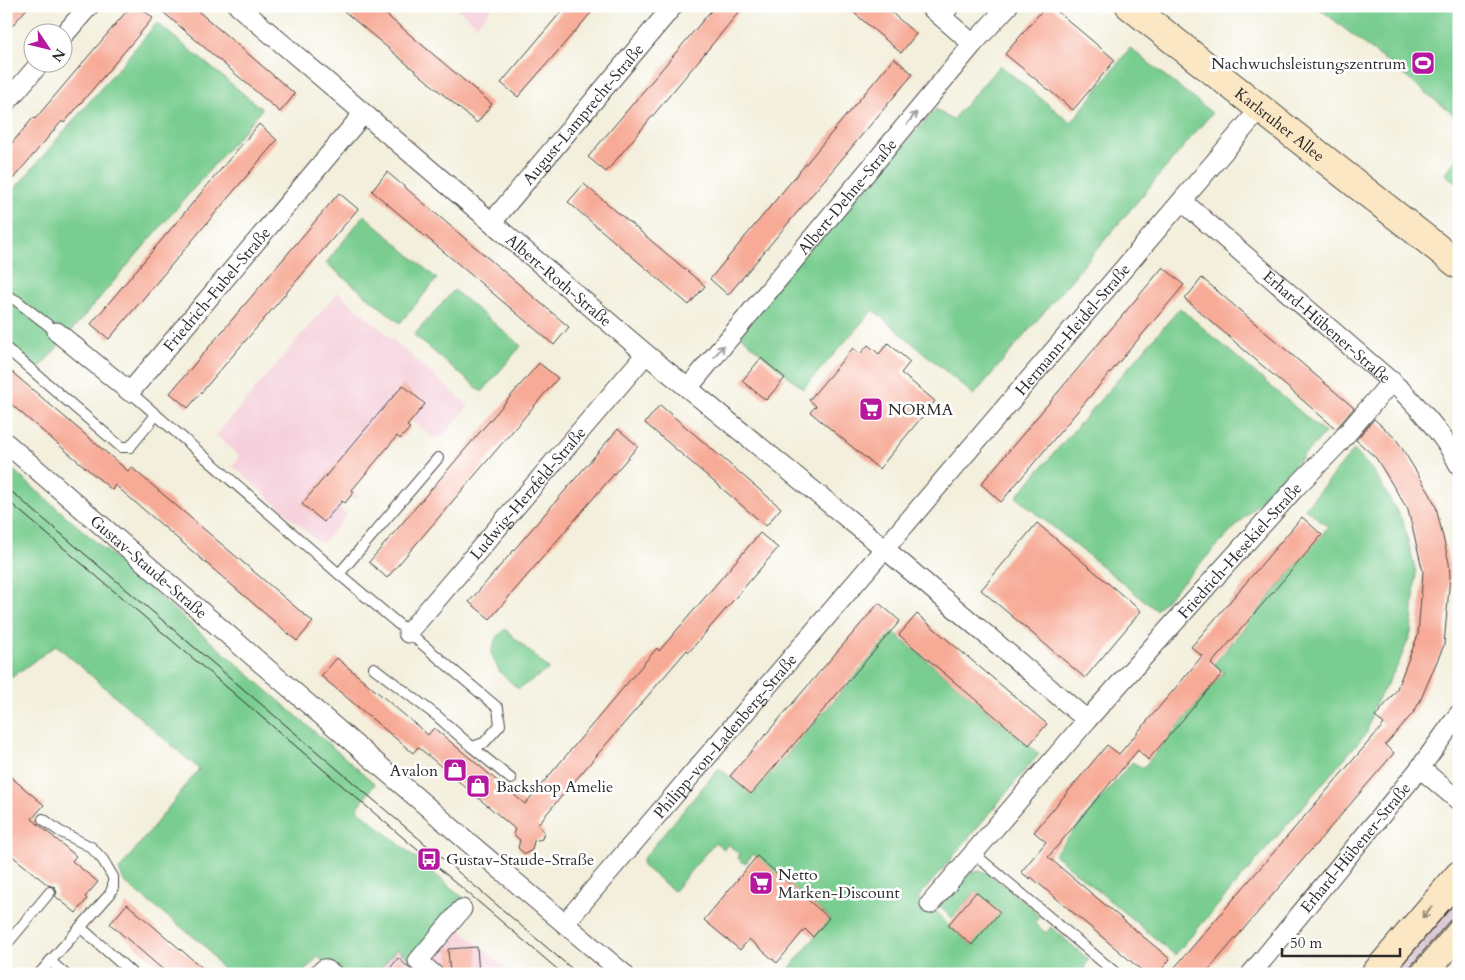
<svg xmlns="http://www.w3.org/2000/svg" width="1465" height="980" viewBox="0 0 1465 980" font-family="Cardo,serif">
<rect width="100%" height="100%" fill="#fff"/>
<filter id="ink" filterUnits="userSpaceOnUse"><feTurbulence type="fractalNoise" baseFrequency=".02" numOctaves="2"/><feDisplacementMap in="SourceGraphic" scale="10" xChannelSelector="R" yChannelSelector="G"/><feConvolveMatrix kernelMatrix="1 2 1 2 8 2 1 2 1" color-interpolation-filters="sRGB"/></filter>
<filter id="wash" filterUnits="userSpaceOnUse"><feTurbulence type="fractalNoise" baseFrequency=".0096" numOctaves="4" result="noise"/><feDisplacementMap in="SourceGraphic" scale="20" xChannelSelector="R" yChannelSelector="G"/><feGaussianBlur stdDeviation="1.12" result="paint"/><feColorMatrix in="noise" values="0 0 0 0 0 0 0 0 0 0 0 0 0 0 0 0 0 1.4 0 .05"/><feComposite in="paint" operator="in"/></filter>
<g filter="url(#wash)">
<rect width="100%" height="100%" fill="#f3efdc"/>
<g fill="#f5cfda">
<polygon points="455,6 493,6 477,25"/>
<polygon points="338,292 469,406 441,438 433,438 412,420 407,425 410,428 400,439 397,437 352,489 359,496 355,500 350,497 345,503 342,501 338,506 347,515 323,543 317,541 233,466 240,457 216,435"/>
<polygon points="457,927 513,974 376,974 397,948"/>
</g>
<polygon fill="#d1bdcb" points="1459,892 1459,917 1411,974 1389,974"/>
<g fill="#79cd90" stroke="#527c5e">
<polygon points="1316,6 1459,6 1459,119"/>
<polygon points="157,23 262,109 35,373 6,349 6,199"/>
<polygon points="1130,48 1212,113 974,395 873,310 803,389 735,331 936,109 952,120 1000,65 1071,123"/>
<polygon points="1459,155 1459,185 1445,174"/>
<polygon points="364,215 437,279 400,323 326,263"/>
<polygon points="454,290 521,346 482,392 414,335"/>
<polygon points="1180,308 1325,433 1156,610 1016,497"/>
<polygon points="1354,450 1374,472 1403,522 1416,573 1411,633 1398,665 1373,708 1367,732 1175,955 1054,854 1132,762 1143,768 1224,672 1214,664 1328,527 1305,508"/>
<polygon points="6,464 375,784 357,809 472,905 422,969 397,949 376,974 338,974 318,957 302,974 226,974 204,945 125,883 119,870 199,769 56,645 11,678 6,679"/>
<polygon points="505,629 549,669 518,689 499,671 491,653 496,638"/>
<polygon points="893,632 1039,754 918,898 940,915 948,925 972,945 999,912 976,892 952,918 937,904 969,874 978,871 986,872 1027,904 1039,917 1034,923 1046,933 1051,927 1089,960 1084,967 1092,974 785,974 830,918 753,854 745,864 738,858 740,855 728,844 724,849 715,842 674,891 643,866 642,860 719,768 752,795"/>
</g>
<g id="blocks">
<g fill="#f7aa96">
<polygon points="6,6 29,6 6,33"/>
<polygon points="131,6 139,6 153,18 64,123 62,121 6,187 6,150 33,118 35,119"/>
<polygon points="156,6 192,6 295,94 280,112"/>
<polygon points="338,6 376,6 492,104 477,123"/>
<polygon points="566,6 597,6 518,97 501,83"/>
<polygon points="715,6 744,6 606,172 588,157"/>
<polygon points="846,6 884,6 916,34 901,53"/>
<polygon points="1046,6 1051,6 1115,60 1073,110 1005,54"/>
<polygon points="894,58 913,74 728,295 710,279"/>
<polygon points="259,124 277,140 109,339 91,324"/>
<polygon points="387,172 569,327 554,345 372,191"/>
<polygon points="584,184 705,286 689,305 568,202"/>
<polygon points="339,193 358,209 188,408 170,393"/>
<polygon points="1163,267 1184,285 1001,502 981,484"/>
<polygon points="1202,278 1354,408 1336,429 1185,299"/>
<polygon points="888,343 910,362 901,373 935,401 879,469 810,412 816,406 809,400 853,348 860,354 868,345 879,354"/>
<polygon points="761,358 785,378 766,400 742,381"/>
<polygon points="539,363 558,378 387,578 369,562"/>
<polygon points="6,367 128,471 131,467 313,622 297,641 115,485 112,490 6,400"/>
<polygon points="403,385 425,404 407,426 410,428 400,439 397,436 352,490 354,492 345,503 342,501 324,522 302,504"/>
<polygon points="660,405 781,508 766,526 645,423"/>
<polygon points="1374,419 1395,438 1400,445 1430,494 1436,507 1449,563 1450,576 1444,645 1420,701 1414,712 1385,745 1394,753 1205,974 1169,974 1384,724 1375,717 1396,691 1418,635 1423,572 1408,510 1376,458 1356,440"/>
<polygon points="618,429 638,446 490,619 469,602"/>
<polygon points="1302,517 1322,535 1211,664 1222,674 1148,760 1138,750 1048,857 1170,959 1158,974 1146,974 1031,877 1030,879 1021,872 1046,842 1034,832 1107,745 1119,754 1184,678 1202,656 1191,647"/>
<polygon points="1037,523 1141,611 1085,678 981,590"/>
<polygon points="760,533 778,548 689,652 687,650 537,825 544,831 542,839 534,841 532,850 525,854 518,848 520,840 513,834 515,829 418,747 413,753 321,676 337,658 428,735 434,728 525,804 657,648 659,651"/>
<polygon points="879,603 900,621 751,794 730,776"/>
<polygon points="917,614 1047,724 1029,745 899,635"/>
<polygon points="6,773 44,805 32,819 76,856 72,861 98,882 85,897 87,899 76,913 55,896 57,893 55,887 48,885 6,851"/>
<polygon points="757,856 829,918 813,937 805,929 777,963 749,939 740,950 704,920"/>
<polygon points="976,892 1000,912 972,945 948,925"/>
<polygon points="127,904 193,960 209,974 168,974 110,924"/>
<polygon points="477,947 479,974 450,974 448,949"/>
<polygon points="398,958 409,968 416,974 386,974"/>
</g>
</g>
</g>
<g filter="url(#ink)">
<use href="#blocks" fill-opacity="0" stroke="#494846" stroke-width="1"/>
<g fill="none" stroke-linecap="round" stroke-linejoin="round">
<g stroke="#494846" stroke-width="12">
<g id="lane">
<polyline points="945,20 955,6"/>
<polyline points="6,295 17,301 57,332"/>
<polyline points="6,348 121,447 130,447 156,415"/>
<polyline points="130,392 339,574 498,708 500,725 484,743 472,747 437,716 374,668"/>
<polyline points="339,574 438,458"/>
<polyline points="472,747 511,779"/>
<polyline points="973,853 1117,974"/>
<polyline points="80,927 133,974"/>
<polyline points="6,945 50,892"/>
<polyline points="50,961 65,974"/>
<polyline points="39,974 110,894 113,887 113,877 103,860 91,847 59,831 43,819"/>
</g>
</g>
<g stroke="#494846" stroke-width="21">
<g id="street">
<path id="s1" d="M238,6l408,348 239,195 202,171"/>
<polyline points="929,6 973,44"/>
<polyline points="62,37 89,6"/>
<polyline points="6,103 41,62"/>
<path id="s2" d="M1182,201l220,190c22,22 43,46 57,74"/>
<path id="s3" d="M492,222l181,-216"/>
<path id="s4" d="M57,332l73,60 233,-278"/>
<path id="s5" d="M688,388l285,-344 35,-38"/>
<path id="s6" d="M6,443l462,399 156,132"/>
<path id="s7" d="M408,633l238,-279"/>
<polyline points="1420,768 1459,801"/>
<path id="s8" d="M930,904l157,-184 209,-233 41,-42 55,-64"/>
<path id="s9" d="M565,923l695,-814"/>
<polyline points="318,974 324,969 333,974"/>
<polyline points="433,974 418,961 462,909"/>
<path id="s10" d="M1251,974l169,-206 39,-54"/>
</g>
</g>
<g stroke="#494846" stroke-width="30">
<g id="secondary">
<path id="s11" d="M1130,6l329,259"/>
<polyline points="1375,974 1459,875"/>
<polyline points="1423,974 1459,932"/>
</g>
</g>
<use href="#lane" stroke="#fff" stroke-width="10"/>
<use href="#street" stroke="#fff" stroke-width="19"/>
<use href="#secondary" stroke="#fbe7c3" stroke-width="28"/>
<g stroke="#2b2b2b" stroke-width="1">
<polyline points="6,487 578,974"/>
<polyline points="6,499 563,974"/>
<polyline points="1394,974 1459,898"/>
<polyline points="1406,974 1459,912"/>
</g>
</g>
<defs><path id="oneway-shaft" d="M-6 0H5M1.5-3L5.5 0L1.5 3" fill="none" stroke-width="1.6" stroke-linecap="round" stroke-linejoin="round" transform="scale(1.25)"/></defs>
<g stroke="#a0a0a0">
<use href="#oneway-shaft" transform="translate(912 118) rotate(-50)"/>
<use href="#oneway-shaft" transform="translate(719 351) rotate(-51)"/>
</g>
<use stroke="#938977" href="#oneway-shaft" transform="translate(1427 912) rotate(130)"/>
</g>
<defs>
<g id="stadium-square" transform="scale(1.25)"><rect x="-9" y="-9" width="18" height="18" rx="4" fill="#b5179e" stroke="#fff"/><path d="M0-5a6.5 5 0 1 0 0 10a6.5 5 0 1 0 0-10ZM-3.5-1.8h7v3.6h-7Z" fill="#fff"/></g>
<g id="supermarket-square" transform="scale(1.25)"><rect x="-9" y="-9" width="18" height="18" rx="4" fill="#b5179e" stroke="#fff"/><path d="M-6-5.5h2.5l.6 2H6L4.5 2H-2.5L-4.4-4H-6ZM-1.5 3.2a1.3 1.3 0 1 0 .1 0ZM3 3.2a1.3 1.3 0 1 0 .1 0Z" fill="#fff"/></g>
<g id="shop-square" transform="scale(1.25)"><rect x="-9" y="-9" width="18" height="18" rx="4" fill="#b5179e" stroke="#fff"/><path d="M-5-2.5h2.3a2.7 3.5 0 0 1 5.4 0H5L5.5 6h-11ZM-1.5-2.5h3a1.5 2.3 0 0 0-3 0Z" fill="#fff"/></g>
<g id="bus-square" transform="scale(1.25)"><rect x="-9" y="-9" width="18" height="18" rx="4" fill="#b5179e" stroke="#fff"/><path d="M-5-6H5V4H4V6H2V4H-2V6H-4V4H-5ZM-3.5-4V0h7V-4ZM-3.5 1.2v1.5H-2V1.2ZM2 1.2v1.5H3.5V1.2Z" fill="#fff"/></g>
</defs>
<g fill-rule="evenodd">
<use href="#stadium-square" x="1423" y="63"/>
<use href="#supermarket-square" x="871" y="409"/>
<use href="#shop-square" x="455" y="770"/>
<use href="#shop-square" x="478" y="786"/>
<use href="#bus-square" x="429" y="859"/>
<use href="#supermarket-square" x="761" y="883"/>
</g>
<g text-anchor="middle" stroke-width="5" stroke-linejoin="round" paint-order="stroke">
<g font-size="16" fill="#2b2b2b" stroke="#fff" text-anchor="start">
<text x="1406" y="69" text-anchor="end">Nachwuchsleistungszentrum</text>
<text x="888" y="415">NORMA</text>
<text x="438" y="776" text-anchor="end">Avalon</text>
<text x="496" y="792">Backshop Amelie</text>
<text x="446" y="865">Gustav-Staude-Straße</text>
<text x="778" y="880">Netto<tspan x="778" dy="18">Marken-Discount</tspan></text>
</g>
<g font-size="16" fill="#2b2b2b" stroke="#fff">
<text dy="6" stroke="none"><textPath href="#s3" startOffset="141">August-Lamprecht-Straße</textPath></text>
<text dy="6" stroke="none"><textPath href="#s11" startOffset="191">Karlsruher Allee</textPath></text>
<text dy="6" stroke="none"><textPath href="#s5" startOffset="249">Albert-Dehne-Straße</textPath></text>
<text dy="6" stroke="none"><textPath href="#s1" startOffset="422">Albert-Roth-Straße</textPath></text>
<text dy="6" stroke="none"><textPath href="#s4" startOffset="229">Friedrich-Fubel-Straße</textPath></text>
<text dy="6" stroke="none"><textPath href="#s2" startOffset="192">Erhard-Hübener-Straße</textPath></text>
<text dy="6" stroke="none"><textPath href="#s9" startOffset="781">Hermann-Heidel-Straße</textPath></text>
<text dy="6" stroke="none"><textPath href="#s7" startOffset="184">Ludwig-Herzfeld-Straße</textPath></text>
<text dy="6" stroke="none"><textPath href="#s8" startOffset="470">Friedrich-Hesekiel-Straße</textPath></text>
<text dy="6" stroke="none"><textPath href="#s6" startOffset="189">Gustav-Staude-Straße</textPath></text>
<text dy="6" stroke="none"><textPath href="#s9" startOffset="246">Philipp-von-Ladenberg-Straße</textPath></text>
<text dy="6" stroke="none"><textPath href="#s10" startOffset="164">Erhard-Hübener-Straße</textPath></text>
</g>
</g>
<rect width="1465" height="980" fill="none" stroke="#fff" stroke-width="25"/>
<g transform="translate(48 48) rotate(125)"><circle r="24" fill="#ffffff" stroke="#aaaaaa"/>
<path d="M0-4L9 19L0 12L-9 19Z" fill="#b5179e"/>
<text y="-8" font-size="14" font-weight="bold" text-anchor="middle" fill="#2b2b2b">N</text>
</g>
<path d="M1282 948v8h118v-8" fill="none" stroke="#2b2b2b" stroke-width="2.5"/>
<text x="1290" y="948" font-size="15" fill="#2b2b2b" stroke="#ffffff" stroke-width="4" paint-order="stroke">50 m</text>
</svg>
